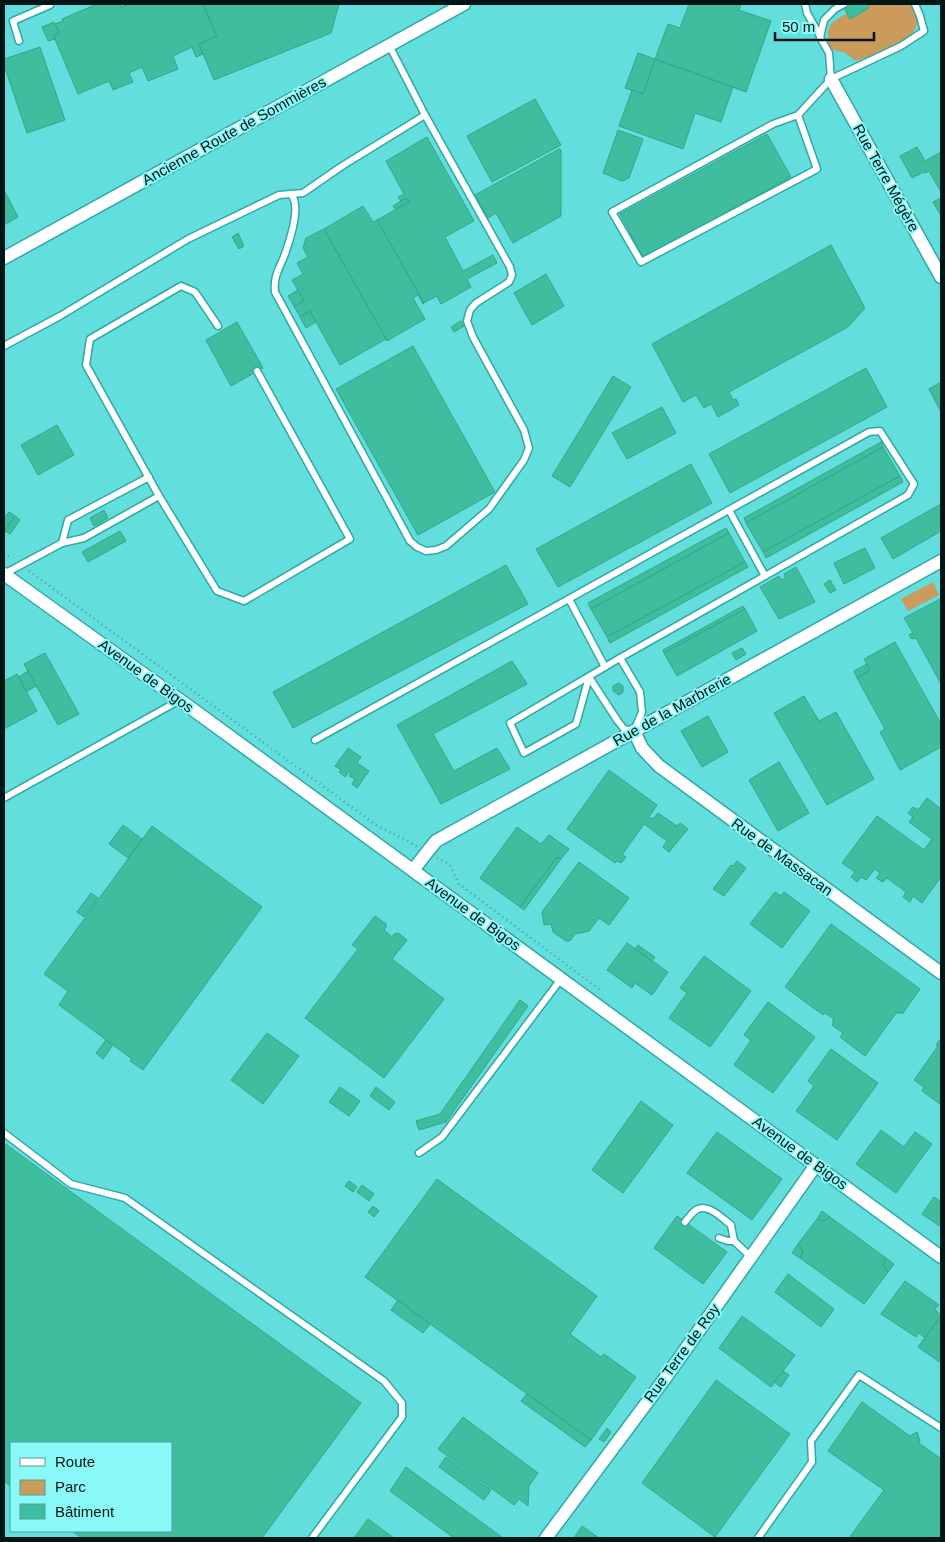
<svg xmlns="http://www.w3.org/2000/svg" width="945" height="1542" viewBox="0 0 945 1542" font-family="Helvetica,sans-serif">
<rect width="100%" height="100%" fill="#7cebe9"/>
<path fill="#62dedd" fill-rule="evenodd" d="M4,4h937v1534h-937zM11,1443h160v88h-160z"/>
<g fill="#ca9b5a">
<path d="M866,4h43c30,33 -31,49 -53,57l-12,-9 -15,-3 -1,-17 1,-5 4,-5 14,-9 3,6 18,-10z"/>
<polygon points="933,582 939,595 908,611 901,599"/>
</g>
<g fill="#3ebd9f" stroke="#3ba289">
<polygon points="97,4 120,4 121,7 129,4 203,4 217,36 199,44 203,54 196,57 192,47 173,56 178,69 148,81 142,67 129,73 133,82 113,90 109,81 78,94 55,39 54,35 59,33 55,24 63,21 62,19"/>
<polygon points="203,4 339,4 331,33 214,80 199,44 217,36"/>
<polygon points="689,4 741,4 739,10 771,21 746,92 655,59 668,24 680,28"/>
<polygon points="842,4 866,4 869,8 850,19"/>
<polygon points="54,22 59,33 54,35 55,39 48,41 42,27"/>
<polygon points="40,47 65,120 27,133 4,65 4,59"/>
<polygon points="638,53 655,59 643,94 625,88"/>
<polygon points="655,59 733,87 721,122 695,113 683,149 619,126 632,90 643,94"/>
<polygon points="535,99 561,145 492,182 467,136"/>
<polygon points="618,130 643,139 629,178 622,181 603,173"/>
<polygon points="767,134 791,177 643,257 620,214"/>
<polygon points="427,137 474,221 445,237 463,271 493,255 497,263 467,279 471,287 441,304 437,296 424,303 377,220 409,202 406,198 401,201 398,197 404,194 386,161"/>
<polygon points="917,147 925,161 941,152 941,192 929,171 925,173 924,172 912,178 900,156"/>
<polygon points="559,149 561,150 561,216 513,243 496,213 488,218 475,195"/>
<polygon points="4,190 18,217 4,225"/>
<polygon points="406,198 409,202 395,209 393,206"/>
<polygon points="941,198 941,216 933,202"/>
<polygon points="363,206 373,222 377,220 424,303 423,304 418,295 413,298 425,319 387,341 324,229"/>
<polygon points="324,229 386,339 340,365 310,311 300,317 294,306 304,301 292,280 303,274 297,263 308,257 303,248 306,238"/>
<polygon points="238,233 244,246 239,249 232,237"/>
<polygon points="831,245 865,308 848,327 729,392 733,400 736,399 739,405 718,417 711,404 704,408 696,395 683,402 652,344"/>
<polygon points="546,274 564,306 532,325 514,293"/>
<polygon points="298,290 304,301 294,306 288,296"/>
<polygon points="310,311 316,322 306,328 300,317"/>
<polygon points="461,321 464,326 454,332 451,327"/>
<polygon points="237,322 263,368 231,386 206,340"/>
<polygon points="413,346 495,492 418,535 336,389"/>
<polygon points="866,368 887,407 730,493 709,454"/>
<polygon points="613,376 631,387 570,487 552,476"/>
<polygon points="941,382 941,412 929,389"/>
<polygon points="662,407 676,433 627,459 612,433"/>
<polygon points="57,425 74,455 38,475 21,445"/>
<polygon points="881,442 883,447 746,523 744,518"/>
<polygon points="883,447 900,476 763,552 746,523"/>
<polygon points="691,464 712,503 558,587 536,549"/>
<polygon points="900,476 903,482 766,558 763,552"/>
<polygon points="941,504 941,531 893,559 881,538"/>
<polygon points="104,510 108,518 94,526 90,518"/>
<polygon points="9,512 15,516 5,531 4,530 4,518"/>
<polygon points="15,516 20,520 10,534 5,531"/>
<polygon points="726,528 729,533 591,609 588,603"/>
<polygon points="120,531 126,541 88,562 82,552"/>
<polygon points="729,533 745,562 607,637 591,609"/>
<polygon points="865,548 875,568 844,584 834,563"/>
<polygon points="745,562 748,567 610,643 607,637"/>
<polygon points="506,565 528,604 293,728 273,692"/>
<polygon points="796,567 815,602 779,619 760,587 779,576 781,580 786,577 784,574"/>
<polygon points="830,580 836,590 830,593 824,584"/>
<polygon points="940,599 941,600 941,684 916,638 912,639 909,635 913,633 904,618"/>
<polygon points="743,606 745,609 664,653 663,650"/>
<polygon points="745,609 757,631 677,676 664,653"/>
<polygon points="895,642 941,724 941,747 900,770 880,732 885,729 857,678 870,670 864,659"/>
<polygon points="742,648 746,654 736,660 732,653"/>
<polygon points="45,653 79,714 58,725 24,664"/>
<polygon points="512,661 527,684 433,734 454,771 497,748 510,769 441,804 397,725"/>
<polygon points="867,664 870,670 857,678 854,671"/>
<polygon points="28,671 36,686 26,692 19,677"/>
<polygon points="17,674 37,711 4,729 4,681"/>
<polygon points="619,683 623,686 623,692 619,695 613,691 613,686"/>
<polygon points="804,696 819,721 836,712 874,779 827,805 774,713"/>
<polygon points="708,716 728,752 702,767 681,731"/>
<polygon points="348,748 361,757 357,763 369,771 357,788 352,784 355,779 349,776 351,773 349,771 345,777 339,772 341,770 335,766"/>
<polygon points="779,762 809,813 778,831 749,780"/>
<polygon points="609,770 657,805 649,817 653,819 658,813 677,826 680,823 688,829 669,852 663,847 667,841 644,824 622,855 626,857 621,863 617,861 615,863 567,829"/>
<polygon points="927,798 941,809 941,877 922,903 913,896 910,902 903,897 906,892 887,878 883,882 876,878 880,873 875,869 866,880 861,877 857,882 851,877 855,872 842,863 877,816 924,850 932,839 909,822 913,817 908,813 913,807 918,810"/>
<polygon points="123,825 142,839 128,858 109,844"/>
<polygon points="152,826 262,907 143,1070 130,1061 132,1059 59,1005 68,991 44,974"/>
<polygon points="517,827 541,844 549,835 569,849 561,859 557,857 520,907 480,878"/>
<polygon points="557,857 561,859 524,910 520,907"/>
<polygon points="737,861 746,868 724,896 713,889 731,865 733,866"/>
<polygon points="579,862 629,898 609,925 599,918 589,931 575,934 570,941 566,941 553,932 551,924 544,925 542,912"/>
<polygon points="775,892 781,896 784,892 810,911 782,948 750,924"/>
<polygon points="91,893 98,898 84,917 77,912"/>
<polygon points="375,916 386,924 386,927 384,930 392,937 394,934 398,933 407,940 392,959 444,999 384,1078 305,1018 358,949 352,945"/>
<polygon points="831,924 920,989 903,1013 896,1013 865,1056 840,1037 843,1033 832,1025 834,1022 832,1021 834,1019 825,1013 823,1015 785,987"/>
<polygon points="627,943 668,972 652,995 635,983 632,988 607,970"/>
<polygon points="638,945 655,957 652,961 635,949"/>
<polygon points="704,956 751,991 710,1047 669,1018 687,993 680,988"/>
<polygon points="520,1000 528,1006 446,1122 419,1130 416,1121 440,1114"/>
<polygon points="768,1002 815,1037 773,1093 734,1065 751,1040 744,1035"/>
<polygon points="267,1033 299,1056 263,1104 231,1080"/>
<polygon points="941,1038 941,1103 940,1104 922,1091 924,1087 914,1080 938,1046 936,1045"/>
<polygon points="106,1040 113,1045 103,1059 96,1053"/>
<polygon points="831,1049 878,1083 837,1140 796,1111 814,1086 808,1081"/>
<polygon points="340,1087 360,1101 349,1116 329,1102"/>
<polygon points="376,1087 395,1102 389,1110 370,1096"/>
<polygon points="641,1101 673,1125 623,1193 592,1170"/>
<polygon points="881,1130 904,1147 915,1132 932,1144 896,1193 856,1164"/>
<polygon points="717,1132 782,1179 752,1220 687,1173"/>
<polygon points="4,1143 361,1403 262,1538 82,1538 72,1531 171,1531 171,1443 11,1443 11,1487 4,1481"/>
<polygon points="437,1179 597,1296 570,1334 601,1357 604,1354 636,1377 591,1440 365,1277"/>
<polygon points="349,1181 357,1187 353,1192 345,1186"/>
<polygon points="362,1185 374,1194 369,1201 357,1192"/>
<polygon points="934,1197 941,1202 941,1227 922,1214"/>
<polygon points="373,1206 379,1211 374,1217 368,1212"/>
<polygon points="822,1211 830,1217 824,1221 817,1219"/>
<polygon points="677,1216 727,1252 703,1284 654,1248"/>
<polygon points="830,1217 886,1258 884,1261 884,1266 888,1272 864,1304 800,1258 803,1252 798,1244 817,1219 824,1221"/>
<polygon points="798,1244 803,1252 800,1258 792,1253"/>
<polygon points="886,1258 894,1264 888,1272 884,1266 884,1261"/>
<polygon points="788,1274 834,1309 821,1327 775,1292"/>
<polygon points="905,1281 939,1305 935,1309 941,1316 925,1338 919,1333 916,1337 881,1314"/>
<polygon points="398,1300 430,1324 423,1333 391,1310"/>
<polygon points="742,1316 795,1355 771,1387 719,1348"/>
<polygon points="941,1316 941,1363 918,1347"/>
<polygon points="783,1371 789,1375 781,1387 774,1382"/>
<polygon points="716,1380 790,1434 715,1537 642,1483"/>
<polygon points="527,1394 591,1440 585,1447 521,1401"/>
<polygon points="862,1402 910,1436 917,1432 920,1441 919,1443 941,1459 941,1538 849,1538 884,1490 828,1451"/>
<polygon points="463,1417 538,1473 529,1486 528,1506 519,1499 514,1505 438,1449"/>
<polygon points="607,1428 611,1432 604,1442 599,1439"/>
<polygon points="446,1457 491,1490 484,1500 439,1467"/>
<polygon points="406,1467 503,1538 454,1538 390,1491"/>
<polygon points="368,1519 394,1538 354,1538"/>
<polygon points="582,1526 599,1538 574,1538"/>
</g>
<g fill="none" stroke-linecap="round" stroke-linejoin="round">
<g stroke="#30a8a7" stroke-width="9">
<g id="lane">
<polyline points="805,4 807,13 820,36"/>
<polyline points="19,41 13,21 50,5 49,4"/>
<polyline points="831,79 829,53 820,37 824,20 835,9 844,4"/>
<polyline points="798,115 817,169 641,262 612,212 773,124 798,115 831,79 901,46 924,31 920,16 915,4"/>
<path d="M291,194c2,3 4,7 4,11 2,11 -5,35 -9,46 -5,16 -13,23 -11,41l135,249 7,6 9,4 10,-1 10,-4 43,-37 35,-49 5,-12 -5,-18 -51,-93 -6,-16 3,-11 6,-7 33,-21 3,-7 -2,-8 -85,-152"/>
<polyline points="4,346 60,316 188,239 279,195 303,193 342,166 425,115 389,45"/>
<polyline points="159,496 86,365 90,339 181,286 195,292 218,326"/>
<polyline points="729,510 765,576"/>
<polyline points="62,543 68,520 149,477"/>
<polyline points="4,574 62,543 84,538 159,496 217,591 244,601 350,539 257,371"/>
<polyline points="569,599 605,667"/>
<polyline points="589,677 617,720 624,729 634,731 642,712 640,692 620,658"/>
<polyline points="315,740 869,432 880,431 914,484 908,495 620,658 510,723 524,753 576,724 589,677"/>
<polyline points="4,798 180,700"/>
<polyline points="4,1133 71,1184 125,1198 384,1381 402,1403 402,1417 312,1538"/>
<polyline points="419,1153 442,1137 561,979"/>
<path d="M685,1222c3,-4 7,-9 11,-12 11,-8 27,9 35,15l3,16 17,16"/>
<polyline points="719,1238 728,1241 734,1241"/>
<polyline points="758,1538 812,1462 811,1441 859,1375 941,1428"/>
</g>
</g>
<g stroke="#30a8a7" stroke-width="15">
<g id="street">
<polyline points="831,79 941,277"/>
<polyline points="4,258 464,4"/>
<polyline points="4,574 195,711 941,1257"/>
<polyline points="634,731 642,748 659,766 941,973"/>
<polyline points="413,870 436,841 941,561"/>
<polyline points="546,1538 666,1377 816,1165"/>
</g>
</g>
<g stroke="#4e9c9a" stroke-width="2.5" stroke-dasharray="1 4" stroke-linecap="butt">
<polyline points="4,553 12,559"/>
<path d="M29,571l347,254c14,8 29,13 41,22"/>
<polyline points="437,858 449,864 459,884 600,990"/>
</g>
<use href="#lane" stroke="#fff" stroke-width="6"/>
<use href="#street" stroke="#fff" stroke-width="12"/>
</g>
<g text-anchor="middle" stroke-width="4" stroke-linejoin="round" paint-order="stroke">
<g font-size="15" fill="#001616" stroke="#8af8f7">
<text transform="translate(234 131) rotate(-29)" y="5">Ancienne Route de Sommières</text>
<text transform="translate(886 178) rotate(61)" y="5">Rue Terre Mégère</text>
<text transform="translate(146 676) rotate(36)" y="5">Avenue de Bigos</text>
<text transform="translate(672 710) rotate(-29)" y="5">Rue de la Marbrerie</text>
<text transform="translate(782 857) rotate(36)" y="5">Rue de Massacan</text>
<text transform="translate(473 914) rotate(36)" y="5">Avenue de Bigos</text>
<text transform="translate(800 1153) rotate(36)" y="5">Avenue de Bigos</text>
<text transform="translate(682 1353) rotate(-54)" y="5">Rue Terre de Roy</text>
</g>
</g>
<rect width="945" height="1542" fill="none" stroke="#001616" stroke-width="10"/>
<rect x="10" y="1442" width="162" height="90" fill="#8af8f7" stroke="#539e9d"/>
<rect x="20" y="1458" width="25" height="8" fill="#ffffff" stroke="#539e9d"/>
<text x="55" y="1467" font-size="15" fill="#001616">Route</text>
<rect x="20" y="1480" width="25" height="15" fill="#ca9b5a" stroke="#539e9d"/>
<text x="55" y="1492" font-size="15" fill="#001616">Parc</text>
<rect x="20" y="1504" width="25" height="15" fill="#3ebd9f" stroke="#539e9d"/>
<text x="55" y="1517" font-size="15" fill="#001616">Bâtiment</text>
<path d="M775 32v8h99v-8" fill="none" stroke="#001616" stroke-width="2.5"/>
<text x="782" y="32" font-size="15" fill="#001616" stroke="#8af8f7" stroke-width="4" paint-order="stroke">50 m</text>
</svg>
